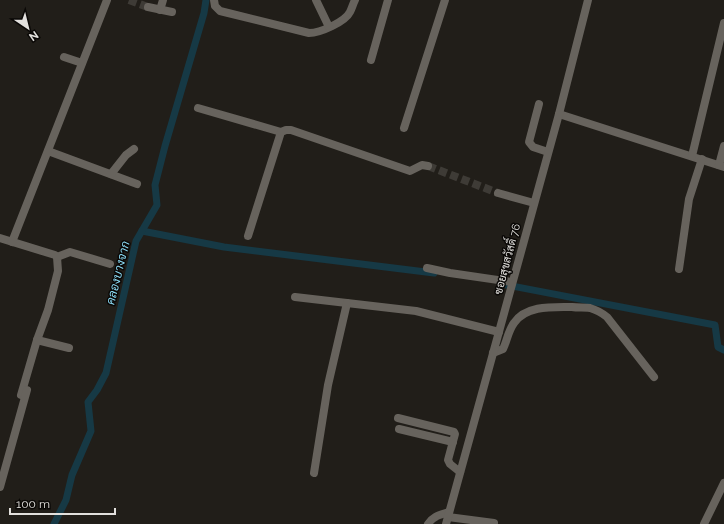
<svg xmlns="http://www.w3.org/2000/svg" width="724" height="524" viewBox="0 0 724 524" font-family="Raleway,Sarabun,sans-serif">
<rect width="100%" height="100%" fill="#211e19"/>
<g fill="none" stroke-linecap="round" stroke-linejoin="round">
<g stroke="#163945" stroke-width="7">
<polyline points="142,231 224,247 434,273"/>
<polyline points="507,285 715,325 718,347 724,350"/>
<polyline points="54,524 66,500 72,475 91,431 88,402 97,390 106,373 136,241 157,205 155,185 165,146 204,13 206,0"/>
</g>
<g stroke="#3e3b36" stroke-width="8" stroke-dasharray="8 4" stroke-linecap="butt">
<polyline points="129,0 148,7"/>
<polyline points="428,166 498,193"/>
</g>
<g stroke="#67635d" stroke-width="8">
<path d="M214,0l1,6 5,5 89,22c11,0 36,-11 41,-21 2,-4 3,-8 5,-12"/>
<polyline points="316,0 329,27"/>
<polyline points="148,7 172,12"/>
<polyline points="160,10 163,0"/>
<polyline points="64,57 82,63"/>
<polyline points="371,60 388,0"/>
<polyline points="539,104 529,142 533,147 548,152"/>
<polyline points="198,108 281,132"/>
<polyline points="559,114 724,167"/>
<polyline points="404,128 445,0"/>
<polyline points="48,151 137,184"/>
<polyline points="692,156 724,23"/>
<polyline points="719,165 724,146"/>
<polyline points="111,174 126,155 134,149"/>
<polyline points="498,193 534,203"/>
<polyline points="248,236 281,132 286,130 291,130 410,171 422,165 428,166"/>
<polyline points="0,238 55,255 57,257 58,271 48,310 37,340 21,395"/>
<polyline points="12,242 107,0"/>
<polyline points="57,257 70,252 110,264"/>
<polyline points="427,268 450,273 512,282"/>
<polyline points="679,269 689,199 702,159"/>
<polyline points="295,297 416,311 499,332"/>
<polyline points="37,340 69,348"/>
<path d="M493,353l10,-4c4,-8 5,-18 11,-26 12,-18 39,-16 58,-16 6,1 13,0 18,1 7,2 12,5 17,9l47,60"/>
<polyline points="398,418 454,432 455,434 448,460 450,464 460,472"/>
<polyline points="399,429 453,442"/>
<polyline points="314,473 328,385 347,303"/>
<polyline points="0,487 27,390"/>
<polyline points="448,517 494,523"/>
<path d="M428,524c5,-8 12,-9 21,-12"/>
<polyline points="446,524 559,114 588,0"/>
<polyline points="704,524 724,483"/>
</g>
</g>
<g text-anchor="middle" stroke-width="3" stroke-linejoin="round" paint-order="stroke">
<g font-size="11" fill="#e2e0dd" stroke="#0a0806">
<text transform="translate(507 259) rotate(-75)" y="4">ซอยสุขสวัสดิ์ 76</text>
</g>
<g font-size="12" font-style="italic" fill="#8bdaf4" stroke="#0a0806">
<text transform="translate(118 273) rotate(-76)" y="4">คลองบางจาก</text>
</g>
</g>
<g transform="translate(28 28) rotate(145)" stroke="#0a0806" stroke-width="3" paint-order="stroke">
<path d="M0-3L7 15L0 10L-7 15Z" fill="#e2e0dd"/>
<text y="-6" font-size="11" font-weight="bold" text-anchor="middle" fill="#e2e0dd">N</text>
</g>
<path d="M10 508v6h105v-6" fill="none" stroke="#e2e0dd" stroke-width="2"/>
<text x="16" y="508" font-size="12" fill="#e2e0dd" stroke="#0a0806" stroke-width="3" paint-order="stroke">100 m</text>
</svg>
